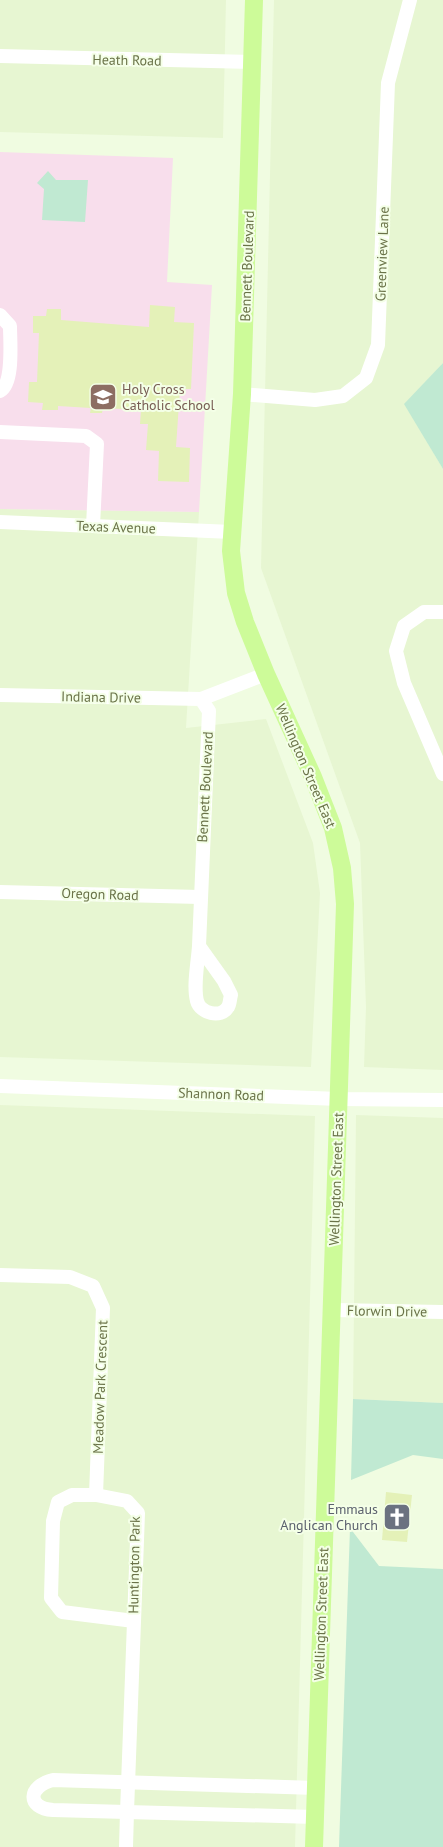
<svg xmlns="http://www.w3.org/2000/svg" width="443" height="1847" viewBox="0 0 443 1847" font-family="'PT Sans',sans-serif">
<rect width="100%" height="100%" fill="#f0fce1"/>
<g fill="#e7f6d2">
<polygon points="0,0 226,0 223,138 0,132"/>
<polygon points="274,0 443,0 443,363 405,404 443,469 443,1070 364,1067 366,1007 360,843 261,568"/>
<polygon points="0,509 199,512 186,728 266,719 313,843 320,893 311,1067 0,1057"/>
<polygon points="0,1105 315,1116 295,1847 0,1847"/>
<polygon points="356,1115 443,1118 443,1403 353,1399"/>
</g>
<polygon fill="#f8deec" points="0,152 173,158 167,282 212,285 199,512 0,509"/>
<g fill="#c0e9d2">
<polygon points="48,171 56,180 88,180 85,222 42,220 44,189 37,183"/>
<polygon points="443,363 443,469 404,404"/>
<polygon points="353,1399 443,1403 443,1459 413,1455 351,1480"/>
<polygon points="350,1528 379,1566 443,1569 443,1847 339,1847"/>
</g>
<g fill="#e4f1b8">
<polygon points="150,305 175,307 174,322 194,323 191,389 180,389 176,447 190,448 189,482 158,481 159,451 146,450 148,424 140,424 141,410 103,408 102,413 90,413 91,408 58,406 58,410 42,410 43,403 28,402 29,382 37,382 39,333 33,333 33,316 46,316 47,309 61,309 61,320 149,327"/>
<polygon points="386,1492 412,1495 407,1542 382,1540"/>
</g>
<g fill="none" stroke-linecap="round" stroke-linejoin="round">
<g stroke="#fff" stroke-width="14">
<polyline points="0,56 253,62"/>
<path d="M0,315l10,11c0,16 4,57 -10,65"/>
<polyline points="242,394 315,400 343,396 366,378 378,345 388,83 410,0"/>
<polyline points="0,432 86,436 97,444 93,526"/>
<polyline points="0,522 232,532"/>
<polyline points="443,612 424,612 404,626 396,651 404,683 443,774"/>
<polyline points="0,695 201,699 266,674"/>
<polyline points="0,892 200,897"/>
<path d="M199,946c-1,16 -6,40 -2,55 3,12 24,18 31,6 2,-3 2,-9 3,-12l-7,-14 -25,-35 10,-235 -8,-12"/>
<polyline points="0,1086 339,1099 443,1100"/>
<polyline points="0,1275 70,1277 93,1286 103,1308 96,1495"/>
<polyline points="332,1310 443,1312"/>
<path d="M315,1817l-262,-7c-27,-2 -25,-24 0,-30l263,8"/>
<polyline points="126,1847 127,1812 138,1513 127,1501 96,1495 72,1495 58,1502 53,1521 51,1598 62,1612 134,1621"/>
</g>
<polyline stroke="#cdfb99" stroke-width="18" points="254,0 242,394 231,551 236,593 245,622 266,674 313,777 333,828 342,868 345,904 314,1847"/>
</g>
<defs>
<g id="school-square" transform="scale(1.4375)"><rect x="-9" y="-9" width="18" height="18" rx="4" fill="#8d6e63" stroke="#f4ffe7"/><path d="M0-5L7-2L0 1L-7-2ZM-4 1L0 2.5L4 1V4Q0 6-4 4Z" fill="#fff"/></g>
<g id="church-square" transform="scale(1.4375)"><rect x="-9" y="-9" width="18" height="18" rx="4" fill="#6b7280" stroke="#f4ffe7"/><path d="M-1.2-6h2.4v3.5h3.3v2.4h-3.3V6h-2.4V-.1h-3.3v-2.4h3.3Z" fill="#fff"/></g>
</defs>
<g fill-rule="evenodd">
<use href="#school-square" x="103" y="397"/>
<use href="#church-square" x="397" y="1517"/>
</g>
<g text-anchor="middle" stroke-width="4" stroke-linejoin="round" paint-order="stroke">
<g font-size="14" fill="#6a7348" stroke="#f4ffe7">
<text transform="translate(127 60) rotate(1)" y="5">Heath Road</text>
<text transform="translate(382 254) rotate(-88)" y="5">Greenview Lane</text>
<text transform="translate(247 266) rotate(-88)" y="5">Bennett Boulevard</text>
<text transform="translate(116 527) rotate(2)" y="5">Texas Avenue</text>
<text transform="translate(101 697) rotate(1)" y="5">Indiana Drive</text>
<text transform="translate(306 766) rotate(67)" y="5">Wellington Street East</text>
<text transform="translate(205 787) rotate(-87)" y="5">Bennett Boulevard</text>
<text transform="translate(100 894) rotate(2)" y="5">Oregon Road</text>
<text transform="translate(221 1094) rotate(2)" y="5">Shannon Road</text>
<text transform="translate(336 1179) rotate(-88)" y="5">Wellington Street East</text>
<text transform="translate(387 1311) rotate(1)" y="5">Florwin Drive</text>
<text transform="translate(100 1387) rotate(-88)" y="5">Meadow Park Crescent</text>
<text transform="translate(134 1565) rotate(-89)" y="5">Huntington Park</text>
<text transform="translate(321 1614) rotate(-88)" y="5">Wellington Street East</text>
</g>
<g font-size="14" fill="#785e54" stroke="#f4ffe7" text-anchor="start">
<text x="122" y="394">Holy Cross<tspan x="122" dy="16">Catholic School</tspan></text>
</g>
<g font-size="14" fill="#5b616d" stroke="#f4ffe7" text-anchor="end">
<text x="378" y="1514">Emmaus<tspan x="378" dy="16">Anglican Church</tspan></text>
</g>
</g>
</svg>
